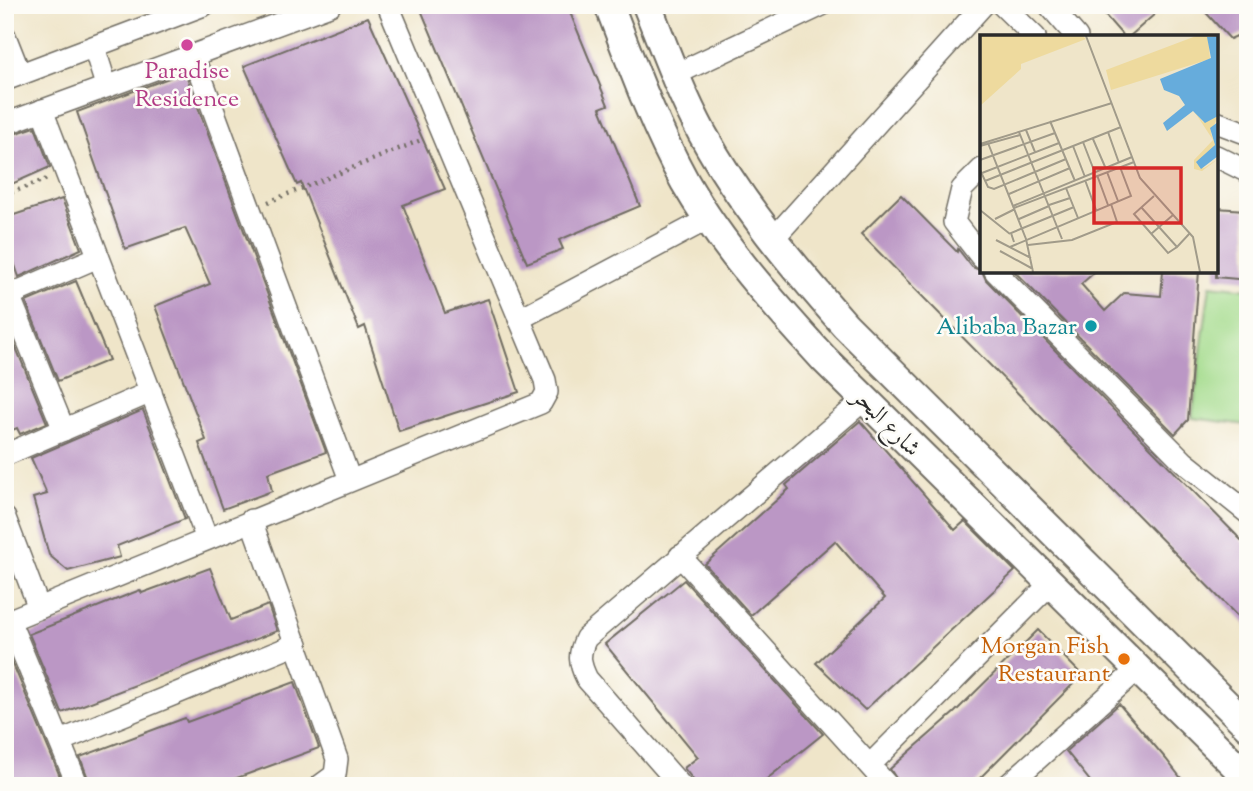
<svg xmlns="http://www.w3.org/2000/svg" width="1253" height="791" viewBox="0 0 1253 791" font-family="'Sorts Mill Goudy',Amiri,serif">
<rect width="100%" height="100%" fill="#fdfcf7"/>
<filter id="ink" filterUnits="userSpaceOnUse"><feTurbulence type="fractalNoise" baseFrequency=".0143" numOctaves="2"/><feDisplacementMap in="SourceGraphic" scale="14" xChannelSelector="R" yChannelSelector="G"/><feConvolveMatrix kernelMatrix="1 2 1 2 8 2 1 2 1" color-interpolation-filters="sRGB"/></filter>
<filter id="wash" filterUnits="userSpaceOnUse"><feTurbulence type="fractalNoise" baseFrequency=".00686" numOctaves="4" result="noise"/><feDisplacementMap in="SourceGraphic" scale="28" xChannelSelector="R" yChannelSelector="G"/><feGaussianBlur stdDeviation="1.57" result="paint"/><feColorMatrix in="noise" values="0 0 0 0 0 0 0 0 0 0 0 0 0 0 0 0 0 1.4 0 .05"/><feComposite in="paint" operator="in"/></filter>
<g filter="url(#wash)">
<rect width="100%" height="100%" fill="#efe5c9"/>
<polygon fill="#a5dc8e" stroke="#68845c" stroke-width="2" points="1210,285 1248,289 1248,425 1192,418"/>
<g id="blocks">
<g fill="#bb97c5">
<polygon points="419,5 567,5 608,105 600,108 640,206 559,240 563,249 527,263"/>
<polygon points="1096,5 1165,5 1129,37 1124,37"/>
<polygon points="1199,5 1248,5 1248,31 1230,39"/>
<polygon points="368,17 445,189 403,205 445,313 488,299 519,392 399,431 365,326 359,329 301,183 297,185 244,66"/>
<polygon points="185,72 326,452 268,473 272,491 223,509 199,443 206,440 155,306 210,284 185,228 125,249 77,112"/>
<polygon points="35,127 50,167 5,187 5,137"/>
<polygon points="901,195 957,252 958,249 972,267 982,271 986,280 1248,547 1248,627 861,234"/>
<polygon points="62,199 81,249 19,277 5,236 5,218"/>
<polygon points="1216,208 1245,210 1248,280 1216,277"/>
<polygon points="1014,271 1096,271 1081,284 1105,311 1124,293 1161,296 1163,271 1199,271 1188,420 1175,434"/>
<polygon points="76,281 109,360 58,381 26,302"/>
<polygon points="5,321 47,423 20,434 17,428 5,433"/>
<polygon points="143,410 185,519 117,546 120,557 68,571 49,555 33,498 47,494 31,458"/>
<polygon points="860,421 955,530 965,521 1015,571 865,710 816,663 885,598 835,541 751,615 705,564 789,489 786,485"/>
<polygon points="210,568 231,620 268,605 277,631 62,713 29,634 140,590 142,593"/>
<polygon points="684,580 823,734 758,786 698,786 684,768 698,757 605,644"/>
<polygon points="1038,630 1082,675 972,786 901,786 890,769 955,712"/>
<polygon points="5,645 64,786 5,786"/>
<polygon points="295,682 319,748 215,786 91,786 80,757 185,718 187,722"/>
<polygon points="1119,704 1166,759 1187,786 1094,786 1066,751"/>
</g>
</g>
</g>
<g filter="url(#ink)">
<use href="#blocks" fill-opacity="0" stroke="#706c62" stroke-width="2"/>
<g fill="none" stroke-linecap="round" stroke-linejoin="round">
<g stroke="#706c62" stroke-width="24">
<g id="minor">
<polyline points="1002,5 1035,37"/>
<polyline points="1049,5 1077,37"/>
<polyline points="5,36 20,74"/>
<polyline points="94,47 106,85"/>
<polyline points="193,55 350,480"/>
<polyline points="674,75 822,5"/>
<polyline points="5,80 204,5"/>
<polyline points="42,110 207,539"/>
<polyline points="1216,122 1248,134"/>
<polyline points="5,124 330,5"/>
<polyline points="1216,156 1248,172"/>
<polyline points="982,169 962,189 954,222 982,258"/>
<polyline points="773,239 983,5"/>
<polyline points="995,271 1184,462 1248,513"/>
<polyline points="9,295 64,430"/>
<polyline points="5,297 98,257"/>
<polyline points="519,319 708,219"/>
<polyline points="5,455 151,392"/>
<polyline points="5,518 39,608"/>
<polyline points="251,520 337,759 335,775 320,786"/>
<polyline points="680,556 888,786"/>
<polyline points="9,620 78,786"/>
<polyline points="5,622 541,403 547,392 545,380 388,5"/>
<polyline points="60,741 297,644"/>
<polyline points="870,765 1050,584"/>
<path d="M681,786l-94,-107c-8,-16 -9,-25 -1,-41l279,-239"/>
<polyline points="1007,786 1138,669"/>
</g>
</g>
<g stroke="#706c62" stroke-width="32">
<g id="major">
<path d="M609,5c23,60 45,121 76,177 38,66 89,122 139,177l424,419"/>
<path d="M647,5c17,43 33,87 55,128 38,70 91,133 143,192l403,401"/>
</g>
</g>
<g stroke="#706c62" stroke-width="4.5" stroke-dasharray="2 5" stroke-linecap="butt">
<polyline points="5,195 47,179"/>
<polyline points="268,202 421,140"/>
</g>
<use href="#minor" stroke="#fff" stroke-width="21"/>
<use href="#major" stroke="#fff" stroke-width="28"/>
</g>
</g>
<circle fill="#d1479c" stroke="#fdfcf7" stroke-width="2.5" cx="187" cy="45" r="7"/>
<circle fill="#0f9aa8" stroke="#fdfcf7" stroke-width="2.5" cx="1091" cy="326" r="7"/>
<circle fill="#e8710a" stroke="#fdfcf7" stroke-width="2.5" cx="1124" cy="659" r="7"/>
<g text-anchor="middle" stroke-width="5" stroke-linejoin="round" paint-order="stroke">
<g font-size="24" fill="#b23c85" stroke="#fdfcf7">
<text x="187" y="78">Paradise<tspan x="187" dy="28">Residence</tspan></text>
</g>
<g font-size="24" fill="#0d838f" stroke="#fdfcf7" text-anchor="end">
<text x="1077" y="334">Alibaba Bazar</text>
</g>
<g font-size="24" fill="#2b2b2b" stroke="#fdfcf7">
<text transform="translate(887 422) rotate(45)" y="8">شارع البحر</text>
</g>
<g font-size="24" fill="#c56008" stroke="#fdfcf7" text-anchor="end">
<text x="1110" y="653">Morgan Fish<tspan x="1110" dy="28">Restaurant</tspan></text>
</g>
</g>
<g transform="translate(980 35)">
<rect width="238" height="238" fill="#efe5c9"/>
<path d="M0,1h103l3,3 -65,25v5l-41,37zM216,1h12l2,23 -99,31 -5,-20zM214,76l9,11 15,-6 -7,17 4,12 -18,19 7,4 14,-9 -16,12 -8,-2v-9l19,-20z" fill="#eeda9e"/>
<path d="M238,1v80l-13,7 -12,-12 -26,20 -4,-8 22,-18 -6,-9 -15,-6 -4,-11 51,-21 -4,-21zM238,87v34l-17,13 -5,-7 19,-17 -5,-17z" fill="#66acdc"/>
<path fill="none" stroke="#a19b8a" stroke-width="2" d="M106,1l54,142 53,59 7,35M70,86l25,60M46,95l9,22M39,97l43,107M128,97l11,31M113,104l13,30M103,107l12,31M8,108l38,96 7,33M0,109l132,-41M0,111l40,-11M93,111l12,31M0,125l75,-27M0,135l8,17 6,2 72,-30M127,137l11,29M2,138l77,-30M117,140l11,30M105,145l11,30M5,146l136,-54M86,153l12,30M29,159l61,-26M174,161l-20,18 34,39 9,-6M69,170l21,-7M33,171l119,-49M161,172l36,40 13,-14M34,173l120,-46M0,175l30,24M15,184l20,-10M39,184l30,-13M171,199l22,-19M16,205l35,18M34,207l-3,-9 63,-26M48,210l44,-5 45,-18 -6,-18M30,212l121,-51 -11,-29M20,216l33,18"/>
<path fill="#d62828" fill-opacity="0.15" stroke="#d62828" stroke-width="3.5" d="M114,133h87v55h-87z"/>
<rect width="238" height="238" fill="none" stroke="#2b2b2b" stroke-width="3.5"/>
</g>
<rect width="1253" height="791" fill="none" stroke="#fdfcf7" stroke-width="28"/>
</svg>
